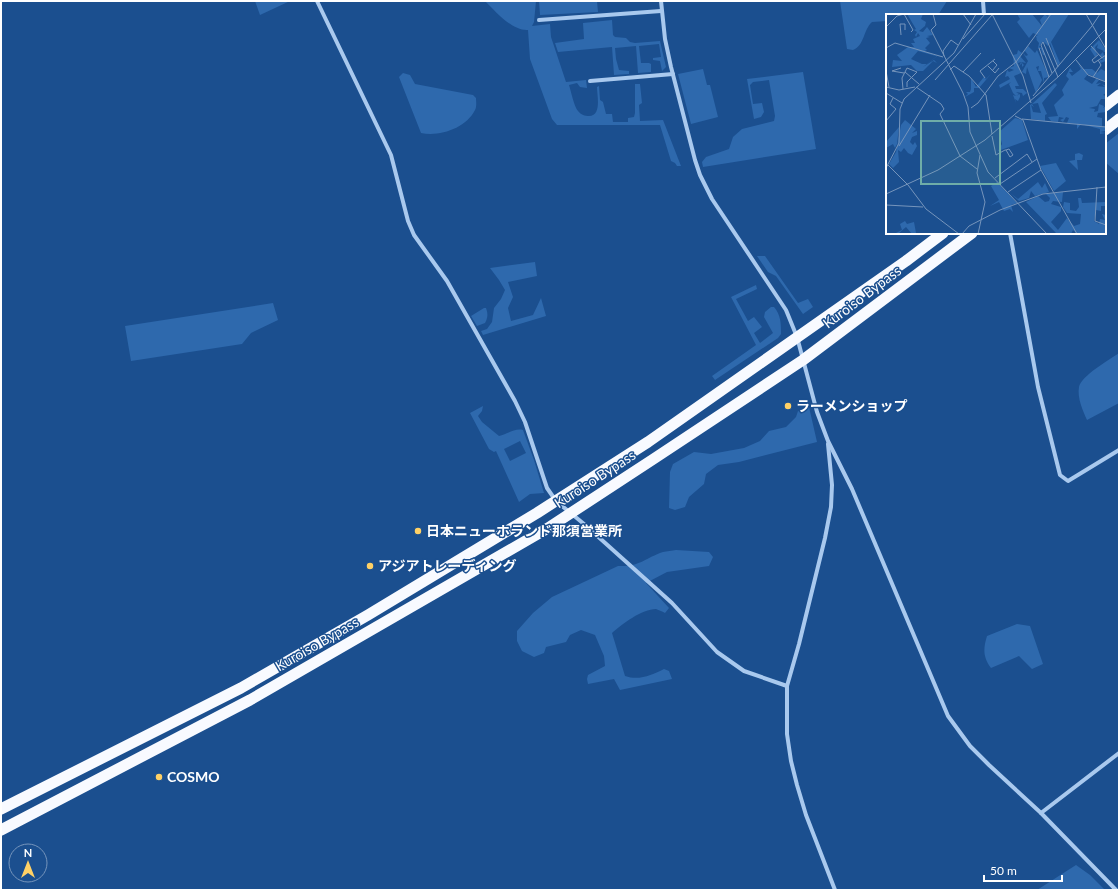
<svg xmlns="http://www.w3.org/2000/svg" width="1120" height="891" viewBox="0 0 1120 891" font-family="Lato,'Noto Sans JP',sans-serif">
<rect width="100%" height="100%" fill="#1b4f8f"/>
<g fill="#2e69ad" fill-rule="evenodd">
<polygon points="255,1 290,1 260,15"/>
<path d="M485,1h51l-2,21 -2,4 18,-2 1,13 15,45 20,-2 1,8 -7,-1 -3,-4 -8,2c2,6 5,22 9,26 3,4 7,5 11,5 13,0 8,-21 8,-29l2,-1 1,14 3,2 3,12h6l1,8h15v-4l6,-1 1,-4v-29h5l2,19 -3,2 1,16 23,-1 18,46h-4l-2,-3 -4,-2 -11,-36h-103l-5,-6 -22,-60 -2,-29c-16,1 -32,-18 -43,-29z"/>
<polygon points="539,1 597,1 598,12 540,15"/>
<path d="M840,1h107l-9,14h-51v6l-15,1c-9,8 -7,23 -19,28l-6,-1z"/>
<polygon points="612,20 613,35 615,37 626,38 630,42 635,43 660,41 666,67 662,71 660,61 653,60 653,58 661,57 659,44 639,46 641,63 649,63 651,64 651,72 638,73 636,46 615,48 616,59 619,70 629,71 629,74 614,75 612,47 558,52 555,43 584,39 583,23"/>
<polygon points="703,69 707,85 710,85 718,117 691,124 678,74"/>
<polygon points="803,72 816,149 703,167 702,162 706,157 729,149 733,137 742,129 774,121 775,116 769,80 753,82 750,85 753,104 762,103 764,112 761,117 754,119 747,79"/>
<path d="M403,73l7,2 5,9 58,11 3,3c0,3 1,9 -1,12 -9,18 -35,27 -54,23l-22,-56z"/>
<polygon points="1119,133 1119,174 1105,162 1105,144"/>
<polygon points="757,256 765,256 798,303 808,299 813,307 803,314 776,276 768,272"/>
<polygon points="535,262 537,276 508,282 513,297 508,308 511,321 533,315 541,298 546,316 483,335 481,331 487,329 492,322 494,308 501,299 505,290 499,280 490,268"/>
<path d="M756,285l1,4 -21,10 12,22 6,-4 8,10 -8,6 6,10 13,-10 -9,-16 1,-5 6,-5h3c7,8 7,17 7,27l-3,4 -63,42 -3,-4 44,-31 -25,-48z"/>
<polygon points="273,303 278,320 251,333 242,344 131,361 125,326"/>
<path d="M484,308h2c2,6 2,9 -1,15l-8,3 -6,-10z"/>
<path d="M1119,353v50l-32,17c-4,-9 -10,-22 -8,-33 2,-11 30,-27 40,-34z"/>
<path d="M483,406l-1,5 -4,5 4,6 17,14c8,-2 16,-8 24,-6l11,30 10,33 -14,1 -11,8 -23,-51 -2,1 -5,-3 -19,-36zM520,441l6,12 -16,8 -6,-12z"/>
<polygon points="809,407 817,442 739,462 718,465 706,474 704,484 689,497 685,507 675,510 669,508 670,472 673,464 694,452 711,454 744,448 760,441 769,431 786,427 796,417 798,411"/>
<path d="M676,550l33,2 4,5 -4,9 -42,6 -21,11 23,25 -4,5c-2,-1 -6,-3 -9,-4 -14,0 -34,15 -44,24l13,43c14,5 27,-1 39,-7l5,2 3,8 -52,11 -6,-11 -26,5 -1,-5 1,-4 17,-9 -1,-10 -9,-21 -14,-5 -11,5 -4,7 -20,5 -2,6 -10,4 -12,-6 -5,-10v-10l16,-18 19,-16 66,-31c22,1 27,-8 45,-14 4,-1 9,-1 13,-2z"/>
<path d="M1017,624l13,2 13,38 -11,5 -13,-13 -28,12c-8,-11 -8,-19 -4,-32z"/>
<polygon points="1076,865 1090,875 1105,890 1037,890"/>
</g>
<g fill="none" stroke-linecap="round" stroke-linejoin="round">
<g stroke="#a9c9ee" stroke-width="4">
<polyline points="317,1 391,155 408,221 414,235 447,281 515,401 525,422 547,488 556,501 584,524 672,603 717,652 744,671 787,686"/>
<polyline points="661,1 665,39 671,67 695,160 700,175 712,199 786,310 797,337 817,412 828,441 852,489 948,716 970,746 989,765 1041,813 1116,890"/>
<polyline points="983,1 984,15"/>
<polyline points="539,20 661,11"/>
<polyline points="590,81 673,74"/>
<polyline points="1010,233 1038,387 1060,475 1068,481 1119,450"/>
<polyline points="828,444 832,485 831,507 825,538 799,644 787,686 787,734 791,761 797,785 806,815 835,890"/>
<polyline points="1041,813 1119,753"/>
</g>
<g stroke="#f8faff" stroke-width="11">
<polyline points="1105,106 1119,95"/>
<polyline points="1105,130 1119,119"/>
<polyline points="1,809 241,688 368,615 537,513 648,442 906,261 943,233"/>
<polyline points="1,830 250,700 548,528 655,458 803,360 972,233"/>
</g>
</g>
<g fill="#ffd166" stroke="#1b4f8f" stroke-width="1.5">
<circle cx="788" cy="406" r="4"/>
<circle cx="418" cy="531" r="4"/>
<circle cx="370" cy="566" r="4"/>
<circle cx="159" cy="777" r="4"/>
</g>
<g text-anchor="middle" stroke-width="3" stroke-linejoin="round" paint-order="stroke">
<g font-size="14" fill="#fff" stroke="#1b4f8f">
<text transform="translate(862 297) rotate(-37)" y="5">Kuroiso Bypass</text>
<text transform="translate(595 479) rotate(-33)" y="5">Kuroiso Bypass</text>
<text transform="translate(317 644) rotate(-30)" y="5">Kuroiso Bypass</text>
</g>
<g font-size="14" font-weight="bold" fill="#fff" stroke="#1b4f8f" text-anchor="start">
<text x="796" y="411">ラーメンショップ</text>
<text x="426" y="536">日本ニューホランド那須営業所</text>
<text x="378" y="571">アジアトレーディング</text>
<text x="167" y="782">COSMO</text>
</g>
</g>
<g transform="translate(886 14)">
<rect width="220" height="220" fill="#1b4f8f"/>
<path d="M21,0h16l-2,5 5,3 -1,4 -6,5 4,1 4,-5 6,8 -6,1 3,1 -4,1 4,5 -5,5 2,2 -3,1 13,5 -14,11 11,-7 3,3 -4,-2 -10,10h-6l-6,-6 -19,2 1,-7 9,1 -5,-6 11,-8h6l-3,-4h4l-2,-4 7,-3 -2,-3 -2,4 -1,-2 2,-3 -3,-2 2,-1zM32,37l18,5v1l-9,7h-5l-11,-5zM131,0h15l10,12 -2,-6 5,-6 3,3 -1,-3h22l-18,28 9,21 -2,3 -8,-23 -2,3 -5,-5 2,3 -3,-2 -3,5 3,1 3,7h-2l-2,-6 -3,-1 -3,-4 3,4 1,-5 -5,-6 3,3 -1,-4 2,-1 -5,-2 -4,5 -12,-16 3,-3zM213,26l7,10v2h-3l3,9 -6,2v-3h3l-3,-5 4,-4 -7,-3 1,-4 -3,3 2,8 -2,2 -5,-8 -2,2zM142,32l7,7 2,-3 12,27 -5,1v5l-3,-12h-3l1,-5 -3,1 6,13 -6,13 -9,-26 -1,7 -4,-2 6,-11 -5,-8 3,3 2,-1 -3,-4 -2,2zM132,36l4,3 -2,3 6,7 -5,-1 3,3 -2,2v-4l-3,3 2,-4 -3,1 3,10 -7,3 5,10h-4l1,3h7l4,4 -4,3 -1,-3 -6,-1 3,2 -3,2 4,-2v3l-2,4 -3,-2 1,4 -3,-8 3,1 -3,-3 3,-1 -3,1 -4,-9 2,-2 -11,6 -1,-3 11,-6 -2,-3 -3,1 2,-7 -3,2 3,-2 2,2 5,-2 -5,-2 5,-2 -1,-11 4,-1zM192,50l5,5h9l5,4 4,-4 4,2 1,-3v14l-18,-8 -4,5 8,5 4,-5 3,1 -3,4 5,-1 -4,3 8,1 -3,-3 4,2v7l-3,2 3,1v3h-5l-4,7 -8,2 6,1 -1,3 4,-1 1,-7 5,2 -1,2 3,-2v6l-8,1 -1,4 5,1v8l4,1 -1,4 -5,1 6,1 -6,1v-5l-19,-5 -4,5v-5l-10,-1 2,-5 -3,-1 -3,5 -3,-2 4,-2 -5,-1 -1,5 -7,-1 -3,-4 10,-1 -4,-11 10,-10 -2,-5 7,-11 -3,-3 4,-8 3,4h-4l3,4 9,-7zM101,59l-3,4 2,2 5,-5 -12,14h-5v4l-9,5 3,-3 -2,-2h4l1,-3v-11l5,9zM169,69l2,2 -15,18 5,11 -2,1v6l-14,-2 -1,-14 2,-1 2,3 -3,-2 2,7 8,1 -3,-10 -6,1zM129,104l7,2 6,20 -30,11 4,-7 -3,-12zM19,106l11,9 -4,4 5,-2v4l-5,2 -2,5 3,3 2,-3 2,4 -5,9 -4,-2 -4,-5 -3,4 -3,-2 1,12 -6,6 -4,-4 7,-12 5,-27zM13,113l-2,17 -2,4 -2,-4 -7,4v-6zM193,139l4,2 -1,5h-5l1,10 -9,-9 6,-1v-6zM170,149l10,18 -12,10 -14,-25zM111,168l20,21 -6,2 2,7 -3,-3 -6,2 -5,-9 -9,4 9,-6 -8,-14zM152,168l4,6 3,-5 4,9 -14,4 -4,-5 -2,7 -10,3 -9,-8 8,6zM177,178l-1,10 -9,-1 -2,3 10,3v4l-10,11 7,8 9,-12 7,8 6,-2 1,-10 -14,-1 -4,-6 1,-5 6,1v7l6,1 3,-4 -1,-9h3l1,5 24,-1v4h-5v5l-5,-1 -2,11 5,3 1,-5 5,1 -3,-6 4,1v19h-29l-4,-4 -2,4 -15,-1 -30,-31 12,-6 7,6 4,-1 1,-3 -4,-4zM19,207l2,3 7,-2 2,11 -4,1 -6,-7 -8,7h-4l8,-4 -2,-6z" fill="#2e69ad" fill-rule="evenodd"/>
<path fill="none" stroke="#7695bc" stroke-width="1" d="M18,0l9,16 -2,2M47,0l3,11 -5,5 32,63 5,14 2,25 18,40 59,62M77,0l8,11M106,0l31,62 8,27M200,0l20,35M206,12l8,-12M0,13l11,-11 7,-2M15,21l-1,-11h5v6M160,24l12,29M77,25l22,-25M205,32l11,12M0,34l9,-5 48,14M153,34l10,29M213,40l-7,6 2,3 12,-8M58,42l-1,-5 8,-11 7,5M190,46l12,15 18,7M102,52l7,7 4,-5M15,54l-9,3 12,2M64,56l4,-4 15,10 17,19 6,39M0,57l3,16M106,57l5,-6 -4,-4M19,58l14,12M77,58l18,-19M166,59l-11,-28 2,-3 15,35M207,63l8,-12 -3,-5M99,64l-5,-7 15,-12M49,66l57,-65M0,73l13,3 16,-3M30,73l25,17 3,5 -4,5 20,42 17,13M17,75l-1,-11 5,-10 10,4 -10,10v5M0,79l16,10M147,82l59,-70M85,94l7,-5 20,-27 18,-14 35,-48M129,102l8,4 18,50 36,64M136,105l84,8M0,107l10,-12 -6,-5 3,-6M106,122l4,19 9,-5h1l3,-1 4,6 -3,2 -4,-7M13,132l31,-51M2,151l20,20 18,24 33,25M0,154l13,-25 1,-34 4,-10 50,-46 22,-39M109,164l32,-24 5,8M114,170l37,-25M211,173l-2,34 11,4M122,178l33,-22M0,180l52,-24 47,-30 73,-63 48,-48M0,191l37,2M76,220l7,-8 31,-16 43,-16 63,-7M92,220l7,-32 -8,-29 3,-18"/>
<path fill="#6fada8" fill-opacity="0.15" stroke="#6fada8" stroke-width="2" d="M35,107h79v63h-79z"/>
<rect width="220" height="220" fill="none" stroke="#fff" stroke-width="2"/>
</g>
<rect width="1120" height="891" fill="none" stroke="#ffffff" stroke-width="4"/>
<g transform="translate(28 863)"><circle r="19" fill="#1b4f8f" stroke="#7695bc"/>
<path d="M0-3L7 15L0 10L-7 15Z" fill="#ffd166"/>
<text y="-6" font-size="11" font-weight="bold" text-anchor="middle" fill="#ffffff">N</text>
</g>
<path d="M984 875v6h78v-6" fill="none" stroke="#ffffff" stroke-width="2"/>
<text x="990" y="875" font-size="12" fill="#ffffff" stroke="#1b4f8f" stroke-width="3" paint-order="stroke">50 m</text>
</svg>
